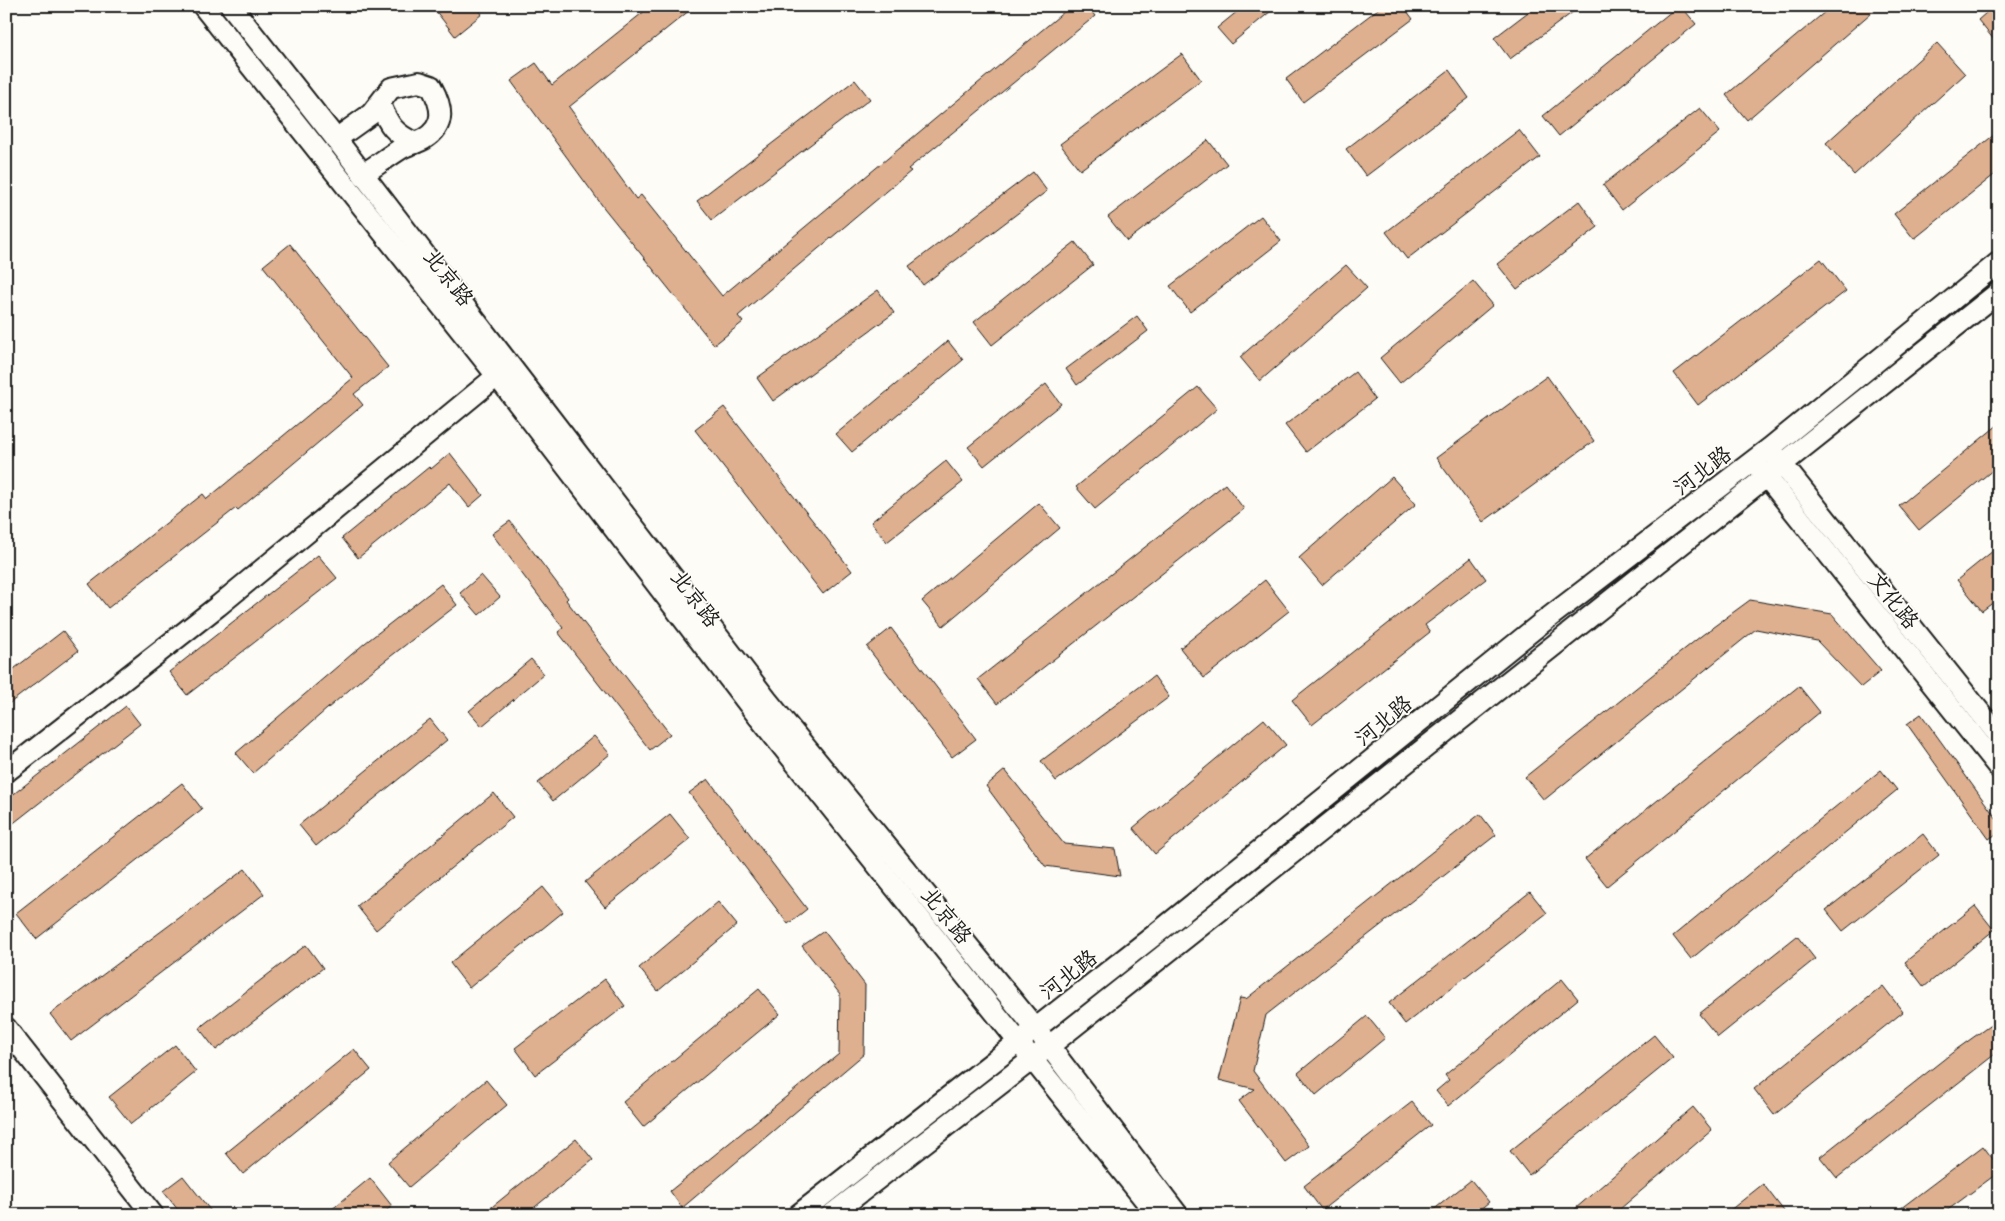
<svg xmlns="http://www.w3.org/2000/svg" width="2005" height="1221" viewBox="0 0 2005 1221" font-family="'Indie Flower','LXGW WenKai TC',sans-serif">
<rect width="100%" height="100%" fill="#fdfcf7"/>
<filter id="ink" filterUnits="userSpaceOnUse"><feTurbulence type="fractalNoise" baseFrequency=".02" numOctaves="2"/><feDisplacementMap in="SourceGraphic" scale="10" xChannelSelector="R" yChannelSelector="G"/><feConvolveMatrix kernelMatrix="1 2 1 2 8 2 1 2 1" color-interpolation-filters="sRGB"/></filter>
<g filter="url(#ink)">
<g fill="#deb08f" stroke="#1c1c1c">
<polygon points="432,6 476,6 482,14 455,36"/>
<polygon points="651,6 695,6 569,107 636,199 641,195 722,296 1071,6 1087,6 1095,16 908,169 911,171 738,316 743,322 714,345 604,208 511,81 536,63 552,85"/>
<polygon points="1244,6 1277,6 1231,44 1217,28"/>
<polygon points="1382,6 1403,6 1413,19 1303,102 1286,79"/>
<polygon points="1536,6 1581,6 1510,59 1494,38"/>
<polygon points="1678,6 1681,6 1696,24 1559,136 1543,116"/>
<polygon points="1832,6 1879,6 1747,120 1726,95"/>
<polygon points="1994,6 1999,6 1999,46 1978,20"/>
<polygon points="1937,43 1965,74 1854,175 1826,143"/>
<polygon points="1182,54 1201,80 1080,170 1060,144"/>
<polygon points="1449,70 1469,98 1366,176 1346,149"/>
<polygon points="855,80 870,99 712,220 697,201"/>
<polygon points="1700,108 1720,132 1622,210 1603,185"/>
<polygon points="1519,130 1540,157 1407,259 1386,232"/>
<polygon points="1999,131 1999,171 1914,239 1894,214"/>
<polygon points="1208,140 1227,164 1127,241 1108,217"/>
<polygon points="1033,172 1047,191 923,285 909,266"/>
<polygon points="1579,201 1598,227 1517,289 1497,264"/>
<polygon points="1261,216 1281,241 1190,312 1170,286"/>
<polygon points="1075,242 1093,265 992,345 974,322"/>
<polygon points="290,244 388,367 354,394 363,405 238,510 236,508 108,608 89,584 203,494 207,499 353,378 263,266"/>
<polygon points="1821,259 1846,291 1698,405 1674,373"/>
<polygon points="1346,265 1367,288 1260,381 1240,357"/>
<polygon points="1473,281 1493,305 1400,383 1380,358"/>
<polygon points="878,290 894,313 773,401 757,378"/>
<polygon points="1137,316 1148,331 1077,385 1066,369"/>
<polygon points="948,341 963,360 852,452 836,434"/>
<polygon points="1355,372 1375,399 1306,452 1285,425"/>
<polygon points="1547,376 1594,441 1483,522 1436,458"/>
<polygon points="1046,384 1061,404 984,466 968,447"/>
<polygon points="1198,387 1217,409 1095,509 1076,487"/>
<polygon points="724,407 852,571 823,594 695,430"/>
<polygon points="1999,424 1999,465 1919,530 1899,506"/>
<polygon points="450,453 483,495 469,507 450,483 358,558 342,538 429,467 431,469"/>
<polygon points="946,461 963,482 887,542 871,522"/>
<polygon points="1392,477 1416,504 1322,585 1299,558"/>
<polygon points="1225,484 1244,509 997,704 978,679"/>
<polygon points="1039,503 1060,528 943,626 922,601"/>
<polygon points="510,521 568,598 566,600 670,734 650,750 558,632 563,628 492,534"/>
<polygon points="1999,546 1999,598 1982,611 1957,580"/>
<polygon points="318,555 337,578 187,695 169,672"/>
<polygon points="1471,558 1486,579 1425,625 1430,632 1312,725 1292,700"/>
<polygon points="481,575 500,597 479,615 460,593"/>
<polygon points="1265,580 1289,611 1204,678 1180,648"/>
<polygon points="441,584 457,605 364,677 253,773 236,753 365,643"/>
<polygon points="1750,600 1832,614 1881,671 1861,687 1817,641 1756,629 1544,800 1525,777 1701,636"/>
<polygon points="891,628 976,739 952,757 867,647"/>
<polygon points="63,631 78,651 6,706 6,675"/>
<polygon points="531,659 544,674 482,726 469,711"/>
<polygon points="1154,676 1169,697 1056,781 1041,761"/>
<polygon points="1799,686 1820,712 1607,886 1585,859"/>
<polygon points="126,706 140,724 6,829 6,800"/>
<polygon points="1921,714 1999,822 1999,832 1989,839 1907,724"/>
<polygon points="430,719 447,740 316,846 299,825"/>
<polygon points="1264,719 1286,745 1155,854 1133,828"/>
<polygon points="594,736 610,754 553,801 538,783"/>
<polygon points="1005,770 1064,844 1115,849 1120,876 1045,866 986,786"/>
<polygon points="1881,770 1897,790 1691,959 1673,936 1779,849 1781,851"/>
<polygon points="708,779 807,909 788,924 689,793"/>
<polygon points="182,783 202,809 36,939 16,913"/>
<polygon points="494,793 513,817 376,930 357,906"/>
<polygon points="670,814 690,839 605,907 585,882"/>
<polygon points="1480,814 1496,835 1266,1015 1253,1071 1309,1146 1286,1163 1239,1101 1255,1089 1219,1080 1240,998 1246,999"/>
<polygon points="1923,834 1939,855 1843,931 1826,910"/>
<polygon points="245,869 264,894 71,1041 50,1014"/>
<polygon points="543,887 563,912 469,988 450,963"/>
<polygon points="1530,892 1547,913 1405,1024 1389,1003"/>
<polygon points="718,902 737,925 658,991 639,968"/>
<polygon points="1975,906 1994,930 1924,987 1905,962"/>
<polygon points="824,931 865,985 864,1054 682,1208 670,1191 839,1054 840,994 802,946"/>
<polygon points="1797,936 1815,959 1718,1037 1699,1014"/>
<polygon points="306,945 323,968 216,1050 199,1028"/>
<polygon points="605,979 625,1006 535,1075 515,1048"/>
<polygon points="1562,979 1578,999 1448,1106 1436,1091 1449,1080 1445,1075"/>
<polygon points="1883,986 1903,1012 1774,1115 1754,1089"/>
<polygon points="759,989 780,1014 643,1127 623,1102"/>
<polygon points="1367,1016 1385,1038 1316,1095 1298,1073"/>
<polygon points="1999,1019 1999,1051 1837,1178 1820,1157 1957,1049"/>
<polygon points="1654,1035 1673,1058 1529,1175 1510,1151"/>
<polygon points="175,1045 196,1072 131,1124 109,1097"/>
<polygon points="354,1049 371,1070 243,1174 226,1153"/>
<polygon points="486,1080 507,1105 409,1187 388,1162"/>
<polygon points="1412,1102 1431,1125 1322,1210 1304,1186"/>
<polygon points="1693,1107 1712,1130 1613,1215 1568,1215"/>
<polygon points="576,1139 593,1160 525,1215 482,1215"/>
<polygon points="1983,1146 1999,1167 1999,1172 1941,1215 1892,1215"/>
<polygon points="183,1176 214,1215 182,1215 163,1191"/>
<polygon points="370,1178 392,1206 381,1215 325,1215"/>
<polygon points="1471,1180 1489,1202 1473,1215 1427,1215"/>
<polygon points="1763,1184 1787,1215 1724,1215"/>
</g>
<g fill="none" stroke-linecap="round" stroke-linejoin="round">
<g stroke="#1c1c1c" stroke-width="24">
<g id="minor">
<polyline points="203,6 497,376 753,710 1157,1215"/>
<polyline points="231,6 336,139 767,700 1036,1029 1178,1215"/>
<path d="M380,104c9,22 14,29 35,39"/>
<path d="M336,139l35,-25 20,-26 28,-6 12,4c11,20 16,39 -7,53 -7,4 -15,5 -22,9 -13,8 -26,18 -39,26"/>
<polyline points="1774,454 1999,736"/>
<polyline points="1758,466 1999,768"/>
<polyline points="6,772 218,606 497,376"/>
<polyline points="6,1028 153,1215"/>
<polyline points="798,1215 1156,934 1539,625 1770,448 1999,262"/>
<polyline points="831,1215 1048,1047 1999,292"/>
</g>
</g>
<use href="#minor" stroke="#fdfcf7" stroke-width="20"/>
</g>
</g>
<g text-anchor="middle" stroke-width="4" stroke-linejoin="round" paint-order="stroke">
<g font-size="22" fill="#1c1c1c" stroke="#fdfcf7">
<text transform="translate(449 277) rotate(52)" y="8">北京路</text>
<text transform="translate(1702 470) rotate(-37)" y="8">河北路</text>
<text transform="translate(696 598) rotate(53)" y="8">北京路</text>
<text transform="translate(1894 600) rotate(51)" y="8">文化路</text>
<text transform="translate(1383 720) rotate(-39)" y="8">河北路</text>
<text transform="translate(947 915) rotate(51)" y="8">北京路</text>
<text transform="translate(1068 974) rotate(-38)" y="8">河北路</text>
</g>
</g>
<rect width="2005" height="1221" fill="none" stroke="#fdfcf7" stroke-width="25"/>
<rect x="12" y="12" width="1980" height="1196" fill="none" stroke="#1c1c1c" stroke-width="2" filter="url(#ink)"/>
</svg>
